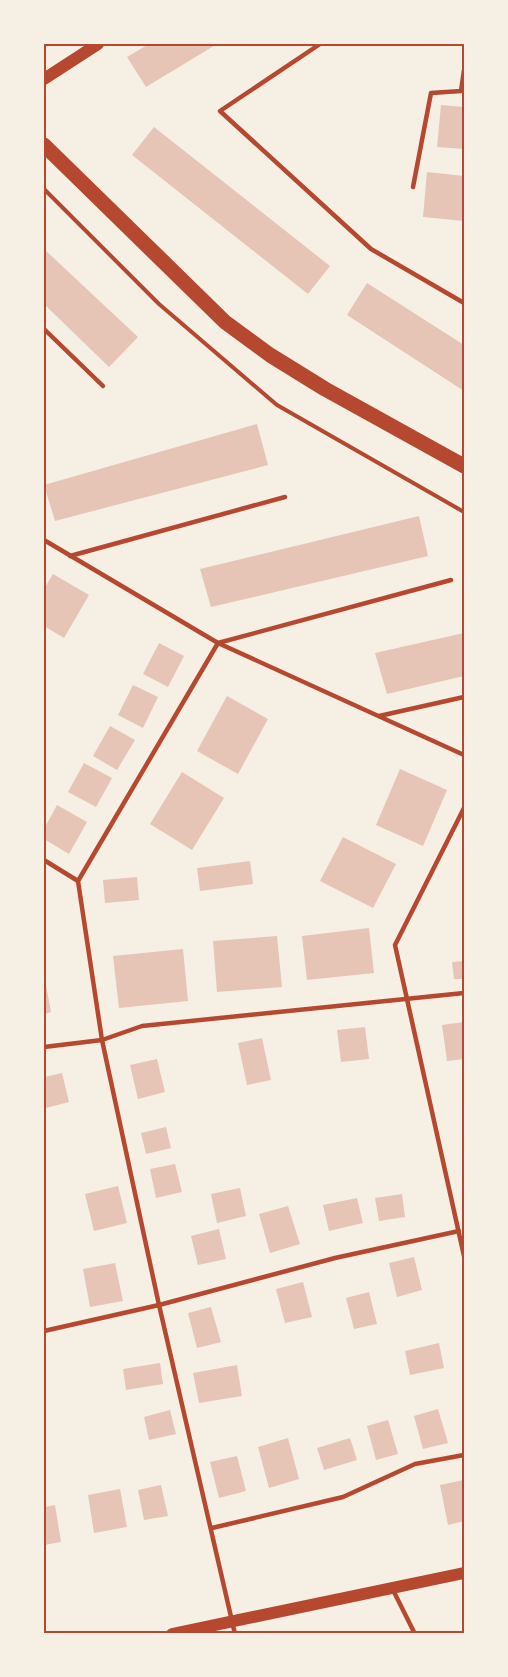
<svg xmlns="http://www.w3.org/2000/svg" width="508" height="1677" viewBox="0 0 508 1677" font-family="'Source Sans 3',sans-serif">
<rect width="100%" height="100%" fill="#f6efe4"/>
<g fill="#e6c5b7">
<polygon points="149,44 217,44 146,87 127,57"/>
<polygon points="441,105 464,107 464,149 437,147"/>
<polygon points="154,127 330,266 308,294 132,155"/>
<polygon points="427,172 464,176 464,221 423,217"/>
<polygon points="44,249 138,337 109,367 44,304"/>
<polygon points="367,283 464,345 464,391 347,315"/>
<polygon points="257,424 268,465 55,521 44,485"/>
<polygon points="419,516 428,556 211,607 200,569"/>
<polygon points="53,574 89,595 64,638 44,626 44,589"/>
<polygon points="464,633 464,676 387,694 375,653"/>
<polygon points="159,643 184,656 168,687 143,674"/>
<polygon points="133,685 158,697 143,728 118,715"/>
<polygon points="227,696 268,719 238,774 197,751"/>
<polygon points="110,726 135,740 117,770 93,756"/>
<polygon points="84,763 112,778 96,807 68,792"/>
<polygon points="400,769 447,790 423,846 376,825"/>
<polygon points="182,772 224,798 192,850 150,824"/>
<polygon points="57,805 87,822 69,854 44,839 44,829"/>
<polygon points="343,837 396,864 373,908 320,881"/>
<polygon points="250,861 253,884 200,891 197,868"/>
<polygon points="137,877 139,900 105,903 103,880"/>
<polygon points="369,928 374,973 307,980 302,936"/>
<polygon points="277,936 282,987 217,992 213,941"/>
<polygon points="183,949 188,1001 119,1008 113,956"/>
<polygon points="464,961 464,979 454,979 452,962"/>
<polygon points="44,985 46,985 51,1012 44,1014"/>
<polygon points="464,1022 464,1059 447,1061 442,1025"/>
<polygon points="365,1027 369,1059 341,1062 337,1030"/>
<polygon points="262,1038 271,1080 247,1085 238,1043"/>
<polygon points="157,1059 165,1092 138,1099 130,1065"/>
<polygon points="62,1073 69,1102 46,1108 44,1097 44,1077"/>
<polygon points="166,1127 171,1148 146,1154 141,1133"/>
<polygon points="175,1164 182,1192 156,1198 150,1169"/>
<polygon points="118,1186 127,1223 94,1231 85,1194"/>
<polygon points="240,1188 246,1216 217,1223 211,1194"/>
<polygon points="402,1194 405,1217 379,1221 375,1198"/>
<polygon points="357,1198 363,1223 329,1231 323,1205"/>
<polygon points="288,1206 300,1244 270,1253 259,1214"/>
<polygon points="219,1229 226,1259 198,1265 191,1236"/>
<polygon points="414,1257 422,1290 397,1297 389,1263"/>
<polygon points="115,1263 123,1301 90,1307 83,1269"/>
<polygon points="303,1282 312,1317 285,1323 276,1289"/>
<polygon points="369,1292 377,1324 354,1329 346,1298"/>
<polygon points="211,1307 221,1342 197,1348 188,1313"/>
<polygon points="439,1343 444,1368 410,1375 405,1351"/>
<polygon points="160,1363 163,1384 126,1390 123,1369"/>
<polygon points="237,1365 242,1396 199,1403 193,1373"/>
<polygon points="438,1409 448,1443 423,1449 414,1416"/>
<polygon points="170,1410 176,1434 149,1440 144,1417"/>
<polygon points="388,1420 398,1454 376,1460 367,1426"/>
<polygon points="288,1438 299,1479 269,1488 258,1447"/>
<polygon points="350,1438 357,1460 324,1470 317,1448"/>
<polygon points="237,1456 246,1491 219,1498 210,1462"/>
<polygon points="464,1480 464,1521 448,1525 440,1485"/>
<polygon points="161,1485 168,1516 144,1520 138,1490"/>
<polygon points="120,1489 127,1527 94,1533 88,1495"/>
<polygon points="55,1505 61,1542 44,1545 44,1507"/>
</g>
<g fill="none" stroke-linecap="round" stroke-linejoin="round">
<polyline stroke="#b5482f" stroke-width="4" points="44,189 159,304 277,405 464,512"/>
<g stroke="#b5482f" stroke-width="4.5">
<polyline points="320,44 220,111 371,249 464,303"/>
<polyline points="413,187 431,93 461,91 464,70"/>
<polyline points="44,329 103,386"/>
<polyline points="44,540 218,643 464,755"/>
<polyline points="70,556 285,497"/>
<polyline points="379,716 464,697"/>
<polyline points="464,808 395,945 464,1256"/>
<polyline points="44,860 78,881"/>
<polyline points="44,1047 102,1040 142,1026 464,993"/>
<polyline points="44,1331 159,1305 335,1258 459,1231"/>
<polyline points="212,1528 343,1497 415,1464 464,1455"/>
<polyline points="393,1590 415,1634"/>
<polyline points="235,1634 159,1305 102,1040 78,881 218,643 451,580"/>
</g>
<g stroke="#b5482f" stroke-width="12">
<polyline points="44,79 98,44"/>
<polyline points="172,1634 464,1573"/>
</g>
<polyline stroke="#b5482f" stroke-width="15" points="44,145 225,322 270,355 325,389 464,466"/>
</g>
<rect width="508" height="1677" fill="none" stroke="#f6efe4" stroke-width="90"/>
<rect x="45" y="45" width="418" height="1587" fill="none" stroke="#b5482f" stroke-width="2"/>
</svg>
